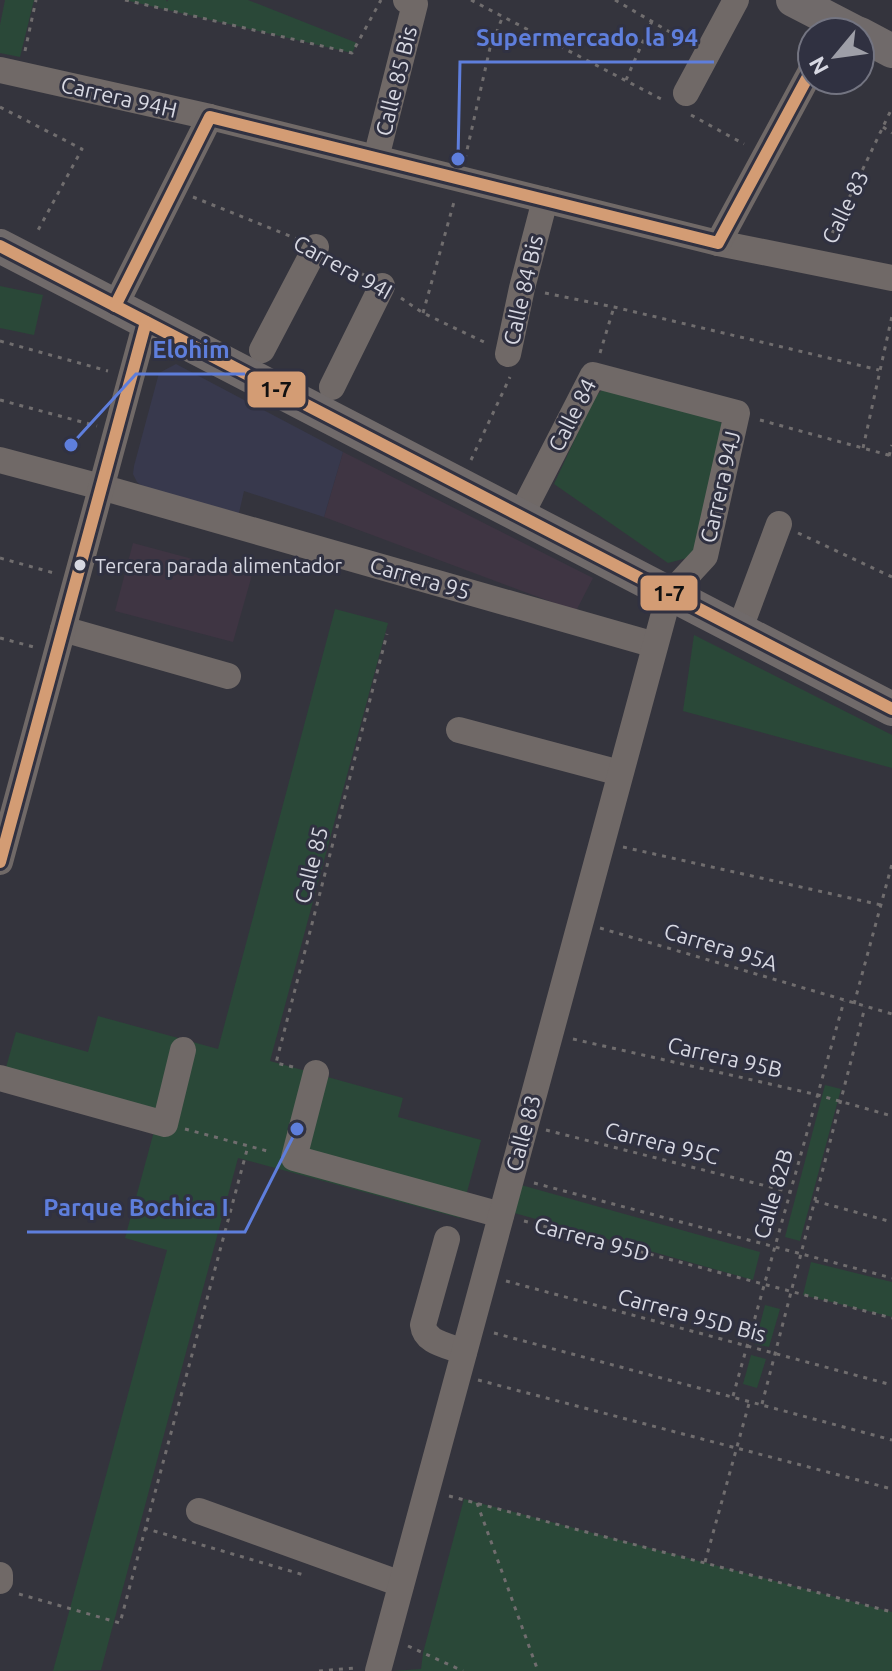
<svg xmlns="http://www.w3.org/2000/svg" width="892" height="1671" viewBox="0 0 892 1671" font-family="Ubuntu,sans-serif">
<rect width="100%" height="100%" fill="#34343d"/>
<g fill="#3f3543">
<polygon points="343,452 593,578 576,611 324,517"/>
<polygon points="133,543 252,575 233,642 115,611"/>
</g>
<polygon fill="#38394d" points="176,364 343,452 324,517 244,491 239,513 145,488 137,482 133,474 134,466 159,373"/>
<g fill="#2a4838">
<polygon points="5,0 34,0 20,57 0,53 0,25"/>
<polygon points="125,0 166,0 167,2 168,0 248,0 357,43 352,53"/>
<polygon points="0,286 43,295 34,335 0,328"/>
<polygon points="602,390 708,407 727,430 702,554 668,563 554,484 594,398"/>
<polygon points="335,609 388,623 270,1061 403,1098 398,1117 481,1140 460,1218 238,1158 101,1670 53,1671 167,1250 125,1238 159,1113 5,1071 16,1032 88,1052 98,1016 218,1049"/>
<polygon points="694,635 892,735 892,768 683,711"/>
<polygon points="825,1085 841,1089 800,1241 785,1237"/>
<polygon points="514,1183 760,1252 753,1280 507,1211"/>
<polygon points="811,1262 892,1282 892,1317 803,1295"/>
<polygon points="765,1305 780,1309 769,1347 755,1344"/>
<polygon points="751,1355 766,1359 757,1388 743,1384"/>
<polygon points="464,1499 892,1612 892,1671 392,1671 421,1669 423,1653"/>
</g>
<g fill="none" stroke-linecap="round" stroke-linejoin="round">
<g stroke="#706d6e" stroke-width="3" stroke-dasharray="4 6" stroke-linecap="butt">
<polyline points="125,0 352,53 381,0"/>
<polyline points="471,0 663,100"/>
<polyline points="615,0 687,42"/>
<polyline points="25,51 36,0"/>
<polyline points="626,80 652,21"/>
<polyline points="0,107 82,149 36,234"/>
<polyline points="691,115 744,144"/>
<polyline points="883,127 892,133"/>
<polyline points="465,159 490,48 503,16"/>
<polyline points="193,197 297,239"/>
<polyline points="828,242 892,108"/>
<polyline points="336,259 364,275"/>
<polyline points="545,293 614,307 879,370"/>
<polyline points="401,298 423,313 486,343"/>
<polyline points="423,313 454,202"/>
<polyline points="0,341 108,371"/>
<polyline points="600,353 614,307"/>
<polyline points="0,400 97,426"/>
<polyline points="760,420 892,456"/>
<polyline points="863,448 892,316"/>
<polyline points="889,456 892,445"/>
<polyline points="471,460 510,377"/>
<polyline points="798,533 892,577"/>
<polyline points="0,558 54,573"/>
<polyline points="0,638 34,647"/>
<polyline points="623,847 881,905"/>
<polyline points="600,928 892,1014"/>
<polyline points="854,1004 892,864"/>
<polyline points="573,1039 818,1095 892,1116"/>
<polyline points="293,1067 276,1063 387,634"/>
<polyline points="185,1129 271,1152"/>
<polyline points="546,1130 790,1192"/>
<polyline points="534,1183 892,1278"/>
<polyline points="815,1201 892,1222"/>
<polyline points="524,1221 892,1318"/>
<polyline points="506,1281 892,1385"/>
<polyline points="494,1333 892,1440"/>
<polyline points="478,1380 892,1489"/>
<polyline points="733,1396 844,1001"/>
<polyline points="762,1404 865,1007"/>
<polyline points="449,1496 892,1612"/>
<polyline points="477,1503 538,1671"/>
<polyline points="144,1528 304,1575"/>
<polyline points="705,1562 750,1400"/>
<polyline points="19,1594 120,1623 248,1146"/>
<polyline points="408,1646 463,1671"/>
<polyline points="319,1671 355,1668"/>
</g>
<g stroke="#706967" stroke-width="26">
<polyline points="0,70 210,117 718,243 892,278"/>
<polyline points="686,93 736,0"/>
<polyline points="376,158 415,4 406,0"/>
<polyline points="718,243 812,69"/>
<polyline points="115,306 210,117"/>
<polyline points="262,350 316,247"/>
<polyline points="508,354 522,288 545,200"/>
<polyline points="332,387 382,286"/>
<polyline points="0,460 101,487 655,645"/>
<polyline points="63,629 228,676"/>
<polyline points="739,631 779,524"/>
<polyline points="459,730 620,773"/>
<polyline points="0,862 146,322"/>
<polyline points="316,1073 294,1158 501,1215"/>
<polyline points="0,1078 165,1124 183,1050"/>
<path d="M447,1239l-24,86c2,18 24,20 41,27"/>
<polyline points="199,1511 401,1584"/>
<polyline points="0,1575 0,1581"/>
<polyline points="378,1671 669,595 705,556 737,413 593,375 520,517"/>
</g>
<g stroke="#706a6a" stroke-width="34">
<polyline points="793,0 855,32"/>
<polyline points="860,34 892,51"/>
<polyline points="0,246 892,709"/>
</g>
<g stroke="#303141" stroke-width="18">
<g id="bus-1">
<polyline points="0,246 892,709"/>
<polyline points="115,306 210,117 718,243 812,69"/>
<polyline points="0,862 146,322"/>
</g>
</g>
<use href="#bus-1" stroke="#d39c74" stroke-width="12"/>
</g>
<circle fill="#d7d8e2" stroke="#303141" stroke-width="3" cx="80" cy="565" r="7"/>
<g text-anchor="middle" stroke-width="6" stroke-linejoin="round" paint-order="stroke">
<g font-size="20" fill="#d7d8e2" stroke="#303141" text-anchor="start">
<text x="95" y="573">Tercera parada alimentador</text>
</g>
<g font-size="22" fill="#d7d8e2" stroke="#303141">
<text transform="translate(396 81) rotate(-76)" y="8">Calle 85 Bis</text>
<text transform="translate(119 97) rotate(13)" y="8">Carrera 94H</text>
<text transform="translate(845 207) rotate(-64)" y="8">Calle 83</text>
<text transform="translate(343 267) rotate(29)" y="8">Carrera 94I</text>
<text transform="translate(523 290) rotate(-77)" y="8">Calle 84 Bis</text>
<text transform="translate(572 415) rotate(-63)" y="8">Calle 84</text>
<text transform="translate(720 487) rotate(-77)" y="8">Carrera 94J</text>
<text transform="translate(420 578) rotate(16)" y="8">Carrera 95</text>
<text transform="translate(311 865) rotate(-76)" y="8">Calle 85</text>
<text transform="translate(721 947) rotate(17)" y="8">Carrera 95A</text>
<text transform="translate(725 1057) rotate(13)" y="8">Carrera 95B</text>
<text transform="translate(523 1133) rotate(-75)" y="8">Calle 83</text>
<text transform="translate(662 1143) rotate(14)" y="8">Carrera 95C</text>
<text transform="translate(773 1194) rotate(-74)" y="8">Calle 82B</text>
<text transform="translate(592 1239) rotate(15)" y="8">Carrera 95D</text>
<text transform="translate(692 1315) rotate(15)" y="8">Carrera 95D Bis</text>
</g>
</g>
<path fill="none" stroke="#5e7edc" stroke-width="3" d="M458 159L460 62H714M71 445L136 374H245M297 1129L245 1232H27"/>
<g fill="#5e7edc" stroke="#303141" stroke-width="3">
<circle cx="458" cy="159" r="8"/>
<circle cx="71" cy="445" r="8"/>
<circle cx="297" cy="1129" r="8"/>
</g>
<g font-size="24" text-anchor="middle" font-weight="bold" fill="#5e7edc" stroke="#303141" stroke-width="6" stroke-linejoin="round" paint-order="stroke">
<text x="587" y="46">Supermercado la 94</text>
<text x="191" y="358">Elohim</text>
<text x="136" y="1216">Parque Bochica I</text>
</g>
<g stroke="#303141" stroke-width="3">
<rect x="246" y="370" width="61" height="39" rx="8" fill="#d39c74"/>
<rect x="639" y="574" width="60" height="38" rx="8" fill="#d39c74"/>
</g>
<g font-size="22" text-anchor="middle" font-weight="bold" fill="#111">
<text x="276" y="397">1-7</text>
<text x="669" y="601">1-7</text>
</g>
<g transform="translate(836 56) rotate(241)"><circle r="38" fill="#303141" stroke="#737481" stroke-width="2"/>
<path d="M0-6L14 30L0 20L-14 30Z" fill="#9e9fa8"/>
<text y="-12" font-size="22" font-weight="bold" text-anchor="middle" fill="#d7d8e2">N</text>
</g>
</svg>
